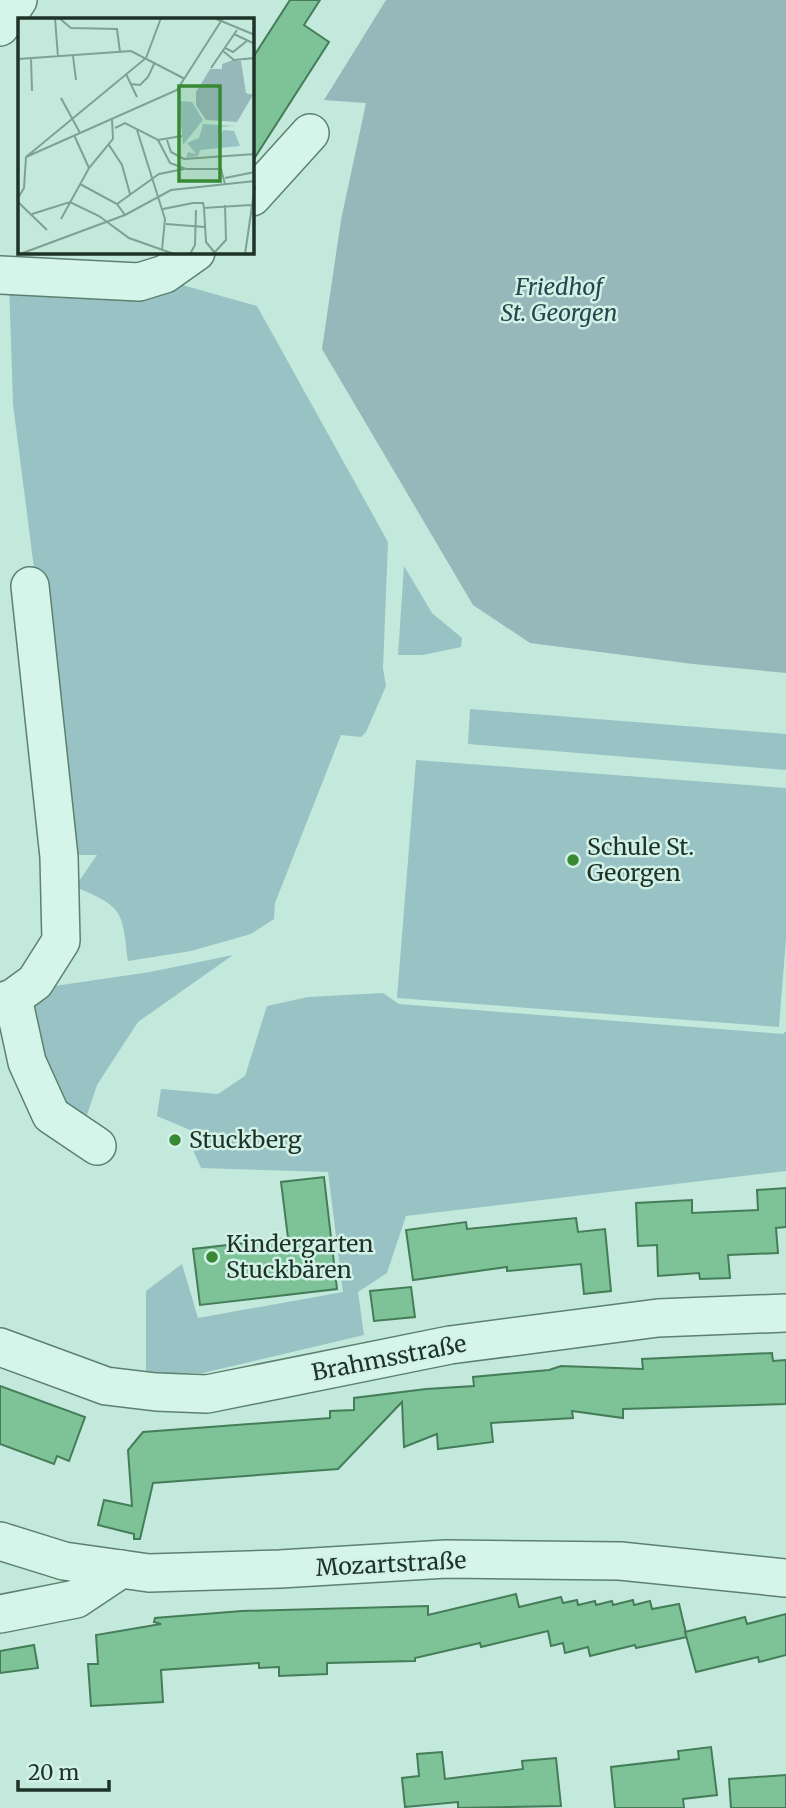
<svg xmlns="http://www.w3.org/2000/svg" width="786" height="1808" viewBox="0 0 786 1808" font-family="Merriweather,serif">
<rect width="100%" height="100%" fill="#c3e9dc"/>
<g fill="#99c2c5">
<path d="M9,281h159l89,25 131,236 -5,126 3,18 -20,46 -5,5 -20,-2 -66,168 -1,16 -23,15 -60,17 -63,10c-6,-50 -4,-54 -53,-74l22,-32h-31l-30,-271 -23,-180z"/>
<polygon points="404,566 432,613 462,638 461,647 423,655 398,655"/>
<polygon points="470,709 786,734 786,770 468,744"/>
<polygon points="416,760 786,788 786,939 779,1027 397,998"/>
<polygon points="233,955 138,1022 97,1085 82,1130 54,1112 22,1007 41,988 150,972"/>
<polygon points="383,993 399,1004 783,1034 786,1031 786,1171 406,1216 387,1273 358,1292 364,1335 203,1373 146,1373 146,1291 182,1264 198,1318 343,1292 328,1172 201,1168 193,1150 204,1136 157,1116 161,1089 218,1094 245,1076 267,1006 308,997"/>
</g>
<polygon fill="#97b8bb" points="386,0 786,0 786,673 693,664 530,643 473,605 322,349 341,220 366,103 324,100"/>
<g fill="#7dc397" stroke="#457d59" stroke-width="2">
<polygon points="290,0 320,0 304,25 329,42 252,162 252,59"/>
<polygon points="324,1177 337,1289 200,1305 193,1249 288,1238 281,1182"/>
<polygon points="786,1188 786,1227 776,1228 778,1253 728,1255 730,1278 700,1279 699,1273 658,1276 657,1245 638,1246 636,1203 692,1200 692,1213 758,1210 757,1190"/>
<polygon points="576,1218 578,1232 605,1229 611,1291 584,1294 581,1264 507,1271 507,1267 413,1280 406,1230 466,1222 467,1229"/>
<polygon points="411,1287 415,1317 374,1321 370,1291"/>
<polygon points="772,1353 773,1361 786,1360 786,1404 623,1409 623,1418 572,1411 573,1418 491,1423 493,1442 438,1449 437,1434 404,1447 402,1402 338,1469 153,1483 140,1539 134,1539 134,1534 98,1525 104,1500 132,1506 128,1450 143,1432 330,1418 330,1411 354,1410 354,1398 426,1389 474,1386 473,1377 549,1370 561,1366 643,1369 642,1359"/>
<polygon points="0,1386 85,1417 69,1461 57,1456 54,1464 0,1444"/>
<polygon points="516,1594 519,1607 561,1597 563,1603 577,1600 578,1605 595,1601 596,1605 612,1601 613,1605 633,1600 634,1605 650,1601 652,1609 679,1604 687,1637 636,1648 635,1645 590,1656 588,1647 565,1653 563,1643 551,1646 548,1631 481,1647 480,1643 415,1658 415,1661 327,1663 327,1674 279,1676 279,1667 259,1668 259,1663 161,1670 163,1702 91,1706 88,1664 98,1664 96,1635 161,1624 154,1622 155,1618 242,1611 428,1606 428,1615"/>
<polygon points="786,1614 786,1655 759,1662 758,1657 696,1672 685,1632 745,1617 747,1624"/>
<polygon points="34,1645 38,1668 0,1673 0,1651"/>
<polygon points="711,1747 717,1795 683,1799 684,1808 615,1808 611,1767 679,1759 678,1751"/>
<polygon points="442,1752 445,1779 523,1769 522,1761 556,1758 561,1806 458,1808 458,1802 405,1807 402,1778 419,1776 417,1754"/>
<polygon points="786,1775 786,1808 731,1808 729,1779"/>
</g>
<g fill="none" stroke-linecap="round" stroke-linejoin="round">
<g stroke="#5c816e" stroke-width="40">
<g id="minor">
<polyline points="0,27 18,0"/>
<polyline points="252,197 310,133"/>
<polyline points="0,275 139,282 165,274 196,252"/>
<polyline points="13,998 27,1062 51,1115 97,1146"/>
<polyline points="0,1002 13,998 35,982 61,941 59,857 30,586"/>
<polyline points="0,1347 106,1386 156,1392 207,1394 450,1345 658,1318 786,1313"/>
<polyline points="0,1541 64,1561 149,1573 280,1569 446,1559 620,1561 786,1578"/>
<polyline points="0,1614 76,1599 121,1569"/>
</g>
</g>
<use href="#minor" stroke="#d5f4ea" stroke-width="37"/>
</g>
<g fill="#378933" stroke="#d2f1e7" stroke-width="2.5">
<circle cx="573" cy="860" r="7"/>
<circle cx="175" cy="1140" r="7"/>
<circle cx="212" cy="1257" r="7"/>
</g>
<g text-anchor="middle" stroke-width="5" stroke-linejoin="round" paint-order="stroke">
<g font-size="23" font-style="italic" fill="#27454d" stroke="#d2f1e7">
<text x="559" y="295">Friedhof<tspan x="559" dy="26">St. Georgen</tspan></text>
</g>
<g font-size="23" fill="#1e3227" stroke="#d2f1e7" text-anchor="start">
<text x="587" y="855">Schule St.<tspan x="587" dy="26">Georgen</tspan></text>
<text x="189" y="1148">Stuckberg</text>
<text x="226" y="1252">Kindergarten<tspan x="226" dy="26">Stuckbären</tspan></text>
</g>
<g font-size="23" fill="#1e3227" stroke="#d2f1e7">
<text transform="translate(389 1358) rotate(-11)" y="8">Brahmsstraße</text>
<text transform="translate(391 1564) rotate(-3)" y="8">Mozartstraße</text>
</g>
</g>
<g transform="translate(18 18)">
<rect width="236" height="236" fill="#c3e9dc"/>
<path d="M161,83l13,1 11,18 -20,25zM185,106l32,2 -15,1 -1,12 4,-9 11,1 6,15 -40,4 -2,6 -12,2 2,-6 8,2 -9,-11 12,-5z" fill="#99c2c5"/>
<path d="M215,42l8,1 5,32 7,2 -16,27 -31,-2 -10,-15v-13l14,-23h12v-5z" fill="#97b8bb"/>
<path fill="none" stroke="#81a094" stroke-width="2" d="M37,0l3,39M41,0l12,10 46,1 3,23M196,0l41,17M216,16l21,10M207,30l8,4 15,-12M205,33l11,9 21,-2M55,38l3,24M13,40l1,33M0,41l113,-8 54,28M193,50l26,-38M108,56l11,23M113,66l9,1 8,-8 7,-15M43,80l19,35M97,110l10,-5 33,17 24,-4M119,112l28,89 -3,31M56,117l15,33M140,122l12,23 16,6h35l4,15M149,122l4,12 13,7 71,-5M91,127l13,20 8,29M8,139l151,-67 46,-72M207,160l30,-6M62,166l37,20 8,11M0,180l6,-10 2,-31 120,-99 15,-40M0,184l29,28M99,186l42,-30 25,-5M186,190l2,34 9,11M145,191l30,-6h10l1,5 47,-3M14,196l38,-12 29,14 30,22 45,16M43,201l28,-51 24,-29 -1,-20M148,206l39,3M2,236l105,-39 46,-25 84,-9M172,236l5,-9 1,-35M195,236l13,-14 -1,-35M227,236l10,-68"/>
<path fill="#378933" fill-opacity="0.15" stroke="#378933" stroke-width="3.5" d="M161,68h41v95h-41z"/>
<rect width="236" height="236" fill="none" stroke="#1e3227" stroke-width="3.5"/>
</g>
<path d="M18 1780v10h91v-10" fill="none" stroke="#1e3227" stroke-width="3.5"/>
<text x="28" y="1780" font-size="21" fill="#1e3227" stroke="#d2f1e7" stroke-width="5" paint-order="stroke">20 m</text>
</svg>
